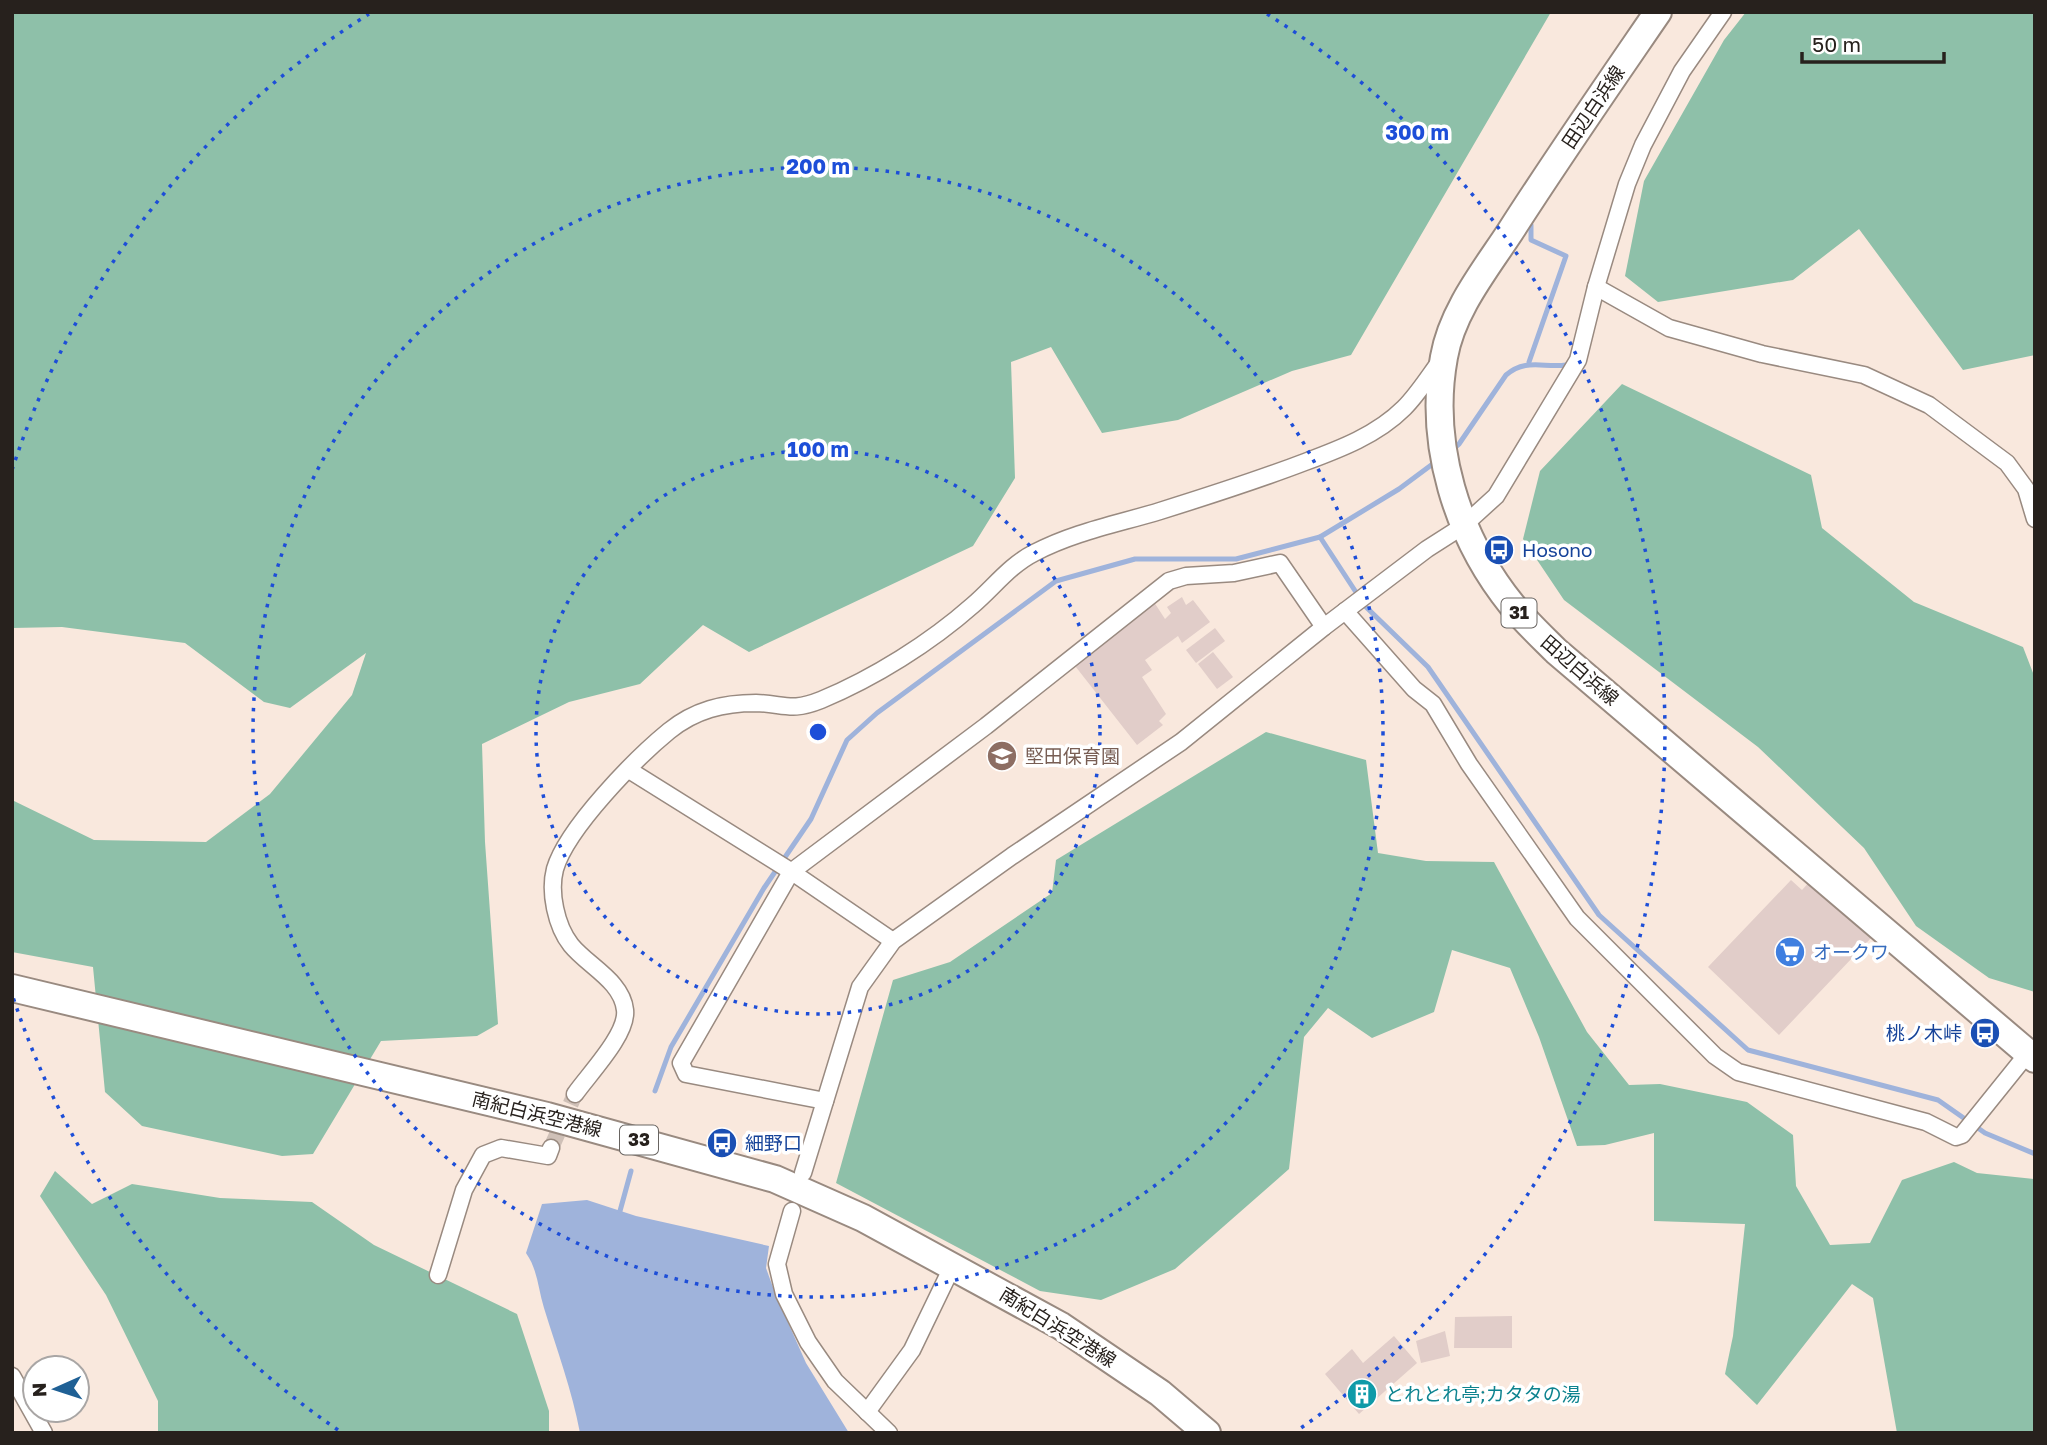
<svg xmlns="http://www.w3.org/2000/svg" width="2047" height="1445" viewBox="0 0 2047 1445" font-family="'Golos Text','Noto Sans JP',sans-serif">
<rect width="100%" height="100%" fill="#f9e8dd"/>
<g fill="#8ec0a9">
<polygon points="12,12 1551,12 1351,355 1292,371 1178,420 1102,433 1051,347 1011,362 1015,478 973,546 749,652 703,625 640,684 569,702 482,744 485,842 498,1024 477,1036 381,1041 313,1154 282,1156 142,1126 105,1092 93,967 12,952 12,800 94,840 206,842 270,794 352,695 366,653 290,708 264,702 185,643 62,627 12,628"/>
<polygon points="1746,12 2035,12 2035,355 1963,370 1859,229 1793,280 1658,302 1625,276 1644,181 1724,40"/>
<polygon points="1622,384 1811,475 1822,528 1914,602 2023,647 2035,678 2035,992 1989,978 1916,926 1864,848 1758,747 1564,600 1523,539 1540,471"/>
<polygon points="1266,732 1366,760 1378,853 1426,861 1494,862 1587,1032 1629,1085 1660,1084 1747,1102 1793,1135 1796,1186 1830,1245 1870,1243 1902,1180 1954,1162 1977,1173 2035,1179 2035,1433 1897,1433 1873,1298 1852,1284 1757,1405 1725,1374 1733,1336 1745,1224 1654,1221 1654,1133 1605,1145 1577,1146 1539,1037 1510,968 1452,950 1434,1012 1372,1038 1328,1008 1304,1037 1289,1169 1175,1269 1101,1300 1040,1291 836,1183 893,980 950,962 1052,893 1056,860"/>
<polygon points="55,1171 92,1204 132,1184 220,1198 312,1202 374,1245 517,1314 549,1411 549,1433 158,1433 158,1401 106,1295 40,1196"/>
</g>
<path fill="#9fb3db" d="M587,1200l49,16 133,30 -3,22 9,25 31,70 43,70h-269c-8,-43 -23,-83 -36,-125 -6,-19 -6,-38 -18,-55l16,-49z"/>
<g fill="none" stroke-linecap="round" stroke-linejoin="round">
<g stroke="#9fb3db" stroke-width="5">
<polyline points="1529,362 1566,256 1531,240 1531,225"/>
<path d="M1452,450l7,-6 47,-69c20,-17 37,-7 60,-10"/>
<polyline points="1320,537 1399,489 1438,460"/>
<polyline points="655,1091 671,1047 764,888 811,819 847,740 877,713 1056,581 1135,559 1236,559 1320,537 1365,606 1428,667 1599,915 1748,1050 1938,1100 1985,1133 2035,1154"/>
<polyline points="620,1211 631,1171"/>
</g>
</g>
<g fill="#e1cdc9">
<polygon points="1182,597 1186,605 1193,600 1210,622 1182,643 1178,636 1145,660 1152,670 1142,677 1166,714 1159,721 1163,725 1137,745 1072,662 1152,599 1165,619 1171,613 1167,607"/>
<polygon points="1215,628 1225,641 1196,663 1186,650"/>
<polygon points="1213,652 1233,677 1217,689 1198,664"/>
<polygon points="1812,879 1872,937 1779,1035 1708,967 1791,880 1802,890"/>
<polygon points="1512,1316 1512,1348 1454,1348 1455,1317"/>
<polygon points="1445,1331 1450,1356 1421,1363 1416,1341"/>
<polygon points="1394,1336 1417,1363 1359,1414 1325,1374 1352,1349 1363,1363"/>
</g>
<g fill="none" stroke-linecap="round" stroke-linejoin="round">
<polyline stroke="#cfc0b7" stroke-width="16" stroke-dasharray="16 8" stroke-linecap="butt" points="551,1148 575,1094"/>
<g stroke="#998a80" stroke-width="19">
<g id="minor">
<polyline points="1596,287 1669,328 1762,354 1864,375 1929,405 2007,463 2026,489 2035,519"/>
<polyline points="1345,611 1414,689 1433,704 1469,764 1577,918 1715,1056 1738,1072 1926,1122 1956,1137 1962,1135 2028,1053"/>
<polyline points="629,770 789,870 893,941"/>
<path d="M575,1094c14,-20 53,-60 50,-84 -3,-29 -37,-44 -54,-65 -15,-19 -22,-53 -16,-76 12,-41 81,-111 114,-138 26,-21 54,-28 87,-28 29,1 35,9 65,-3 53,-22 109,-57 152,-95 20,-17 37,-40 61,-52 40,-21 83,-29 126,-42 48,-15 98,-31 145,-49 35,-13 72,-27 99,-54 14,-14 25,-32 37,-48"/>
<polyline points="825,1101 686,1074 681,1063 791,872 986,726 1169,581 1186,576 1234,573 1280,563 1324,627"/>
<polyline points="803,1173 860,987 893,941 1012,856 1181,742 1324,627 1427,549 1463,526 1496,496 1578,360 1596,287 1627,184 1643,145 1682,71 1723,12"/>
<polyline points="792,1211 777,1264 784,1294 808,1342 835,1381 889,1433"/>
<polyline points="438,1275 464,1190 483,1155 501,1148 548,1156 551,1148"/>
<polyline points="12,1376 44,1433"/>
<polyline points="867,1412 912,1350 953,1265"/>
</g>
</g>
<g stroke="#998a80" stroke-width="30">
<g id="primary">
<path d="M1658,12c-50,73 -100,145 -148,220 -25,38 -58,79 -66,125 -16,87 13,180 68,248 13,16 29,31 44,46l479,408"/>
<polyline points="12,988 547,1116 775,1179 863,1218 1061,1326 1160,1393 1207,1433"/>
</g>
</g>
<use href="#minor" stroke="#fff" stroke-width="16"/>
<use href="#primary" stroke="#fff" stroke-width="26"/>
</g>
<g fill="none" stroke="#1d4ed8" stroke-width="3.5" stroke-dasharray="3.5 7">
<circle cx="818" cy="732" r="282"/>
<circle cx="818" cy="732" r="565"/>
<path d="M338 1430A847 847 0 0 1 12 994M12 470A847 847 0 0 1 369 14M1267 14A847 847 0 0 1 1298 1430"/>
</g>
<defs>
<g id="bus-disc" transform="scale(1.575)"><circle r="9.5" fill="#1a4fb4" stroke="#fff"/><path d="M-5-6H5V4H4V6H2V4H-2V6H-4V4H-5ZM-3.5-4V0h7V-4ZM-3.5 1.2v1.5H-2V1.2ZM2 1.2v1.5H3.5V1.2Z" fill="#fff"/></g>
<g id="school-disc" transform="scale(1.575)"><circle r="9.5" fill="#8d6e63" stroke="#fff"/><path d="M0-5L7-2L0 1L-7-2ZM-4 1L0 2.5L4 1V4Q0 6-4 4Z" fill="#fff"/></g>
<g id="supermarket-disc" transform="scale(1.575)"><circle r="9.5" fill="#3f7fe0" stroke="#fff"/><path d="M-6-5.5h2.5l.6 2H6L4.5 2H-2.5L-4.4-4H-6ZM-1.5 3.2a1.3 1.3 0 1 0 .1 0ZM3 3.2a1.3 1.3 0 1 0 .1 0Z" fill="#fff"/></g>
<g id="building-disc" transform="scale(1.575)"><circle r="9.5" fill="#0f9aa8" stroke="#fff"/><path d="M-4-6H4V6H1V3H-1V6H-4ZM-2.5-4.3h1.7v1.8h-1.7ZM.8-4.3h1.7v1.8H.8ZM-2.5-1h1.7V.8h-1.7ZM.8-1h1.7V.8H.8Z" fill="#fff"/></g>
</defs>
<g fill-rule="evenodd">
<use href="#bus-disc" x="1499" y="550"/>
<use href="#school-disc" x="1002" y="756"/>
<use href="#supermarket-disc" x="1790" y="952"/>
<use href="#bus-disc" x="1985" y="1033"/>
<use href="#bus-disc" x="722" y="1143"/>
<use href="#building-disc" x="1362" y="1394"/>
</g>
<g text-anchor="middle" stroke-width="7" stroke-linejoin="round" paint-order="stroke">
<g fill="#fff" stroke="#686461" stroke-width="2">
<rect x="1501.5" y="598.5" width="35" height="29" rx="5"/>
<rect x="620" y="1125.5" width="38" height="29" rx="5"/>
</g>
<g font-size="18" font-weight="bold" fill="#27211d">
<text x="1519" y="619">31</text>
<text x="639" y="1146">33</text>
</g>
<g font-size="19" fill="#27211d" stroke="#fff">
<text transform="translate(1593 107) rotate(-56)" y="7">田辺白浜線</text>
<text transform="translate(1580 670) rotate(41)" y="7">田辺白浜線</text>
<text transform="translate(537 1114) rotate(14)" y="7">南紀白浜空港線</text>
<text transform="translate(1058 1327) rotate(32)" y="7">南紀白浜空港線</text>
</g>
<g font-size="19" fill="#164399" stroke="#fff" text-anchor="start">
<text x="1522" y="557">Hosono</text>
<text x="1962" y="1040" text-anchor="end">桃ノ木峠</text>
<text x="745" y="1150">細野口</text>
</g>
<g font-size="19" fill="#785e54" stroke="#fff" text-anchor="start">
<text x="1025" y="763">堅田保育園</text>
</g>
<g font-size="19" fill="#366cbe" stroke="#fff" text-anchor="start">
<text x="1813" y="959">オークワ</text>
</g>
<g font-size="19" fill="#0d838f" stroke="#fff" text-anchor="start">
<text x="1385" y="1401">とれとれ亭;カタタの湯</text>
</g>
</g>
<circle cx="818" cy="732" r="10" fill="#1d4ed8" stroke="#fff" stroke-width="3.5"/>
<g font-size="21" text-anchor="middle" font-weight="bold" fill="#1d4ed8" stroke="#fff" stroke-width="7" stroke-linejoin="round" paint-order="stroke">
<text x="1417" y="140">300 m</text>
<text x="818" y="174">200 m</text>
<text x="818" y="457">100 m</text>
</g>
<rect width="2047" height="1445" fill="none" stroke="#27211d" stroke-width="28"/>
<g transform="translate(56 1389) rotate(267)"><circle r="33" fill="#ffffff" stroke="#a9a6a5" stroke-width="2"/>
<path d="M0-5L12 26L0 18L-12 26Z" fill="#1f6095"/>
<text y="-10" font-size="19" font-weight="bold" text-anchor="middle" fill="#27211d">N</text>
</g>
<path d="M1802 52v10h142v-10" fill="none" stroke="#27211d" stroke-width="3.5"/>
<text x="1812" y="52" font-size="21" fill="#27211d" stroke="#ffffff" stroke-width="5" paint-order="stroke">50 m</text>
</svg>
